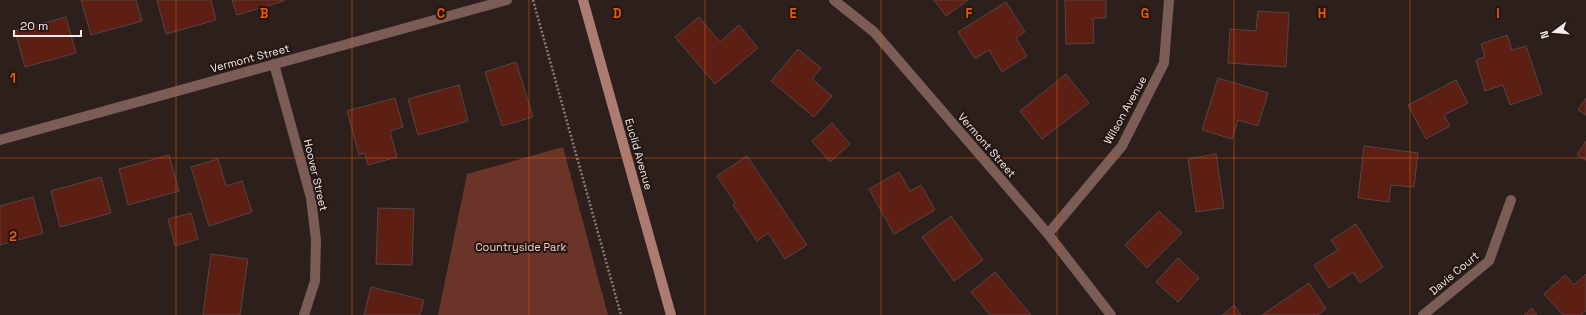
<svg xmlns="http://www.w3.org/2000/svg" width="1586" height="315" viewBox="0 0 1586 315" font-family="'Space Grotesk',sans-serif">
<rect width="100%" height="100%" fill="#2d1f1c"/>
<polygon fill="#6b3428" points="563,147 608,315 438,315 467,174"/>
<g fill="#5d1f13" stroke="#554542">
<polygon points="81,0 136,0 142,21 91,35"/>
<polygon points="157,0 211,0 216,20 166,34"/>
<polygon points="232,0 284,0 284,1 237,15"/>
<polygon points="934,0 968,0 946,16"/>
<polygon points="1065,0 1106,0 1106,18 1093,18 1094,43 1066,44"/>
<polygon points="1006,2 1025,32 1016,38 1027,56 1002,72 989,50 975,59 958,32"/>
<polygon points="1258,11 1289,13 1286,67 1228,63 1230,29 1256,31"/>
<polygon points="66,17 76,53 25,67 15,31"/>
<polygon points="699,17 720,42 739,25 758,48 715,84 675,37"/>
<polygon points="1507,35 1512,50 1526,46 1542,94 1510,105 1503,85 1485,91 1476,60 1485,57 1481,44"/>
<polygon points="798,49 821,68 812,79 832,96 814,117 771,81"/>
<polygon points="516,62 533,117 502,126 485,72"/>
<polygon points="1066,74 1089,103 1042,139 1020,111"/>
<polygon points="1218,78 1268,93 1258,126 1238,120 1232,139 1202,130"/>
<polygon points="1456,80 1468,103 1444,115 1450,126 1426,139 1408,105"/>
<polygon points="459,85 468,121 418,135 408,99"/>
<polygon points="395,98 403,127 390,131 397,157 368,165 365,153 359,155 347,111"/>
<polygon points="1586,98 1586,115 1578,110"/>
<polygon points="832,123 850,144 830,162 812,141"/>
<polygon points="1586,141 1586,160 1577,155"/>
<polygon points="1364,146 1418,153 1414,187 1391,185 1389,202 1358,198"/>
<polygon points="1216,154 1224,208 1196,212 1188,159"/>
<polygon points="169,155 179,191 128,205 119,169"/>
<polygon points="747,156 807,245 785,259 768,233 757,241 733,205 735,203 717,176"/>
<polygon points="218,159 226,186 242,181 252,212 209,226 191,167"/>
<polygon points="899,172 910,191 921,185 935,210 894,234 869,189"/>
<polygon points="101,177 111,213 60,227 51,191"/>
<polygon points="33,197 43,233 0,245 0,206"/>
<polygon points="378,208 414,209 412,265 376,264"/>
<polygon points="1159,211 1182,233 1147,268 1125,245"/>
<polygon points="191,213 198,239 175,246 168,219"/>
<polygon points="951,216 983,260 954,281 922,237"/>
<polygon points="1356,224 1383,267 1360,283 1353,272 1329,288 1314,265 1338,250 1331,240"/>
<polygon points="211,254 248,259 240,315 203,315"/>
<polygon points="1178,258 1199,278 1178,302 1156,282"/>
<polygon points="995,272 1031,315 990,315 971,292"/>
<polygon points="1586,274 1586,311 1581,315 1563,315 1544,294 1565,275 1574,285"/>
<polygon points="1309,283 1326,309 1317,315 1262,315"/>
<polygon points="371,287 424,300 420,315 364,315"/>
<polygon points="1234,305 1241,315 1222,315"/>
<polygon points="1532,308 1537,315 1524,315"/>
</g>
<g fill="none" stroke-linecap="round" stroke-linejoin="round">
<polyline stroke="#877b78" stroke-width="2.5" stroke-dasharray="2 2" stroke-linecap="butt" points="533,0 621,315"/>
<g stroke="#7b5c56" stroke-width="10">
<polyline points="834,0 874,32 1048,234 1111,315"/>
<polyline points="274,64 311,198 316,240 315,281 304,315"/>
<polyline points="0,140 507,0"/>
<polyline points="1048,234 1122,146 1164,63 1169,0"/>
<polyline points="1423,315 1489,261 1511,200"/>
</g>
<polyline stroke="#ad7c71" stroke-width="10" points="583,0 671,315"/>
</g>
<path fill="none" stroke="#e8590c" stroke-width="1" stroke-opacity="0.55" d="M176,0v315M352,0v315M529,0v315M705,0v315M881,0v315M1057,0v315M1234,0v315M1410,0v315M0,158h1586"/>
<g text-anchor="middle" stroke-width="4" stroke-linejoin="round" paint-order="stroke">
<g font-size="11" fill="#f6ecea" stroke="#231613">
<text transform="translate(250 58) rotate(-15)" y="4">Vermont Street</text>
<text transform="translate(1125 110) rotate(-61)" y="4">Wilson Avenue</text>
<text transform="translate(987 145) rotate(49)" y="4">Vermont Street</text>
<text transform="translate(639 154) rotate(74)" y="4">Euclid Avenue</text>
<text transform="translate(316 175) rotate(77)" y="4">Hoover Street</text>
<text transform="translate(1454 273) rotate(-40)" y="4">Davis Court</text>
</g>
<g font-size="11" fill="#f5ccc2" stroke="#231613">
<text x="521" y="251">Countryside Park</text>
</g>
</g>
<g font-size="13" text-anchor="middle" font-weight="bold" fill="#e8590c" stroke="#231613" stroke-width="4" stroke-linejoin="round" paint-order="stroke">
<text x="264" y="18">B</text>
<text x="441" y="18">C</text>
<text x="617" y="18">D</text>
<text x="793" y="18">E</text>
<text x="969" y="18">F</text>
<text x="1145" y="18">G</text>
<text x="1322" y="18">H</text>
<text x="1498" y="18">I</text>
<text x="13" y="83">1</text>
<text x="13" y="241">2</text>
</g>
<g transform="translate(1554 32) rotate(254)" stroke="#231613" stroke-width="3" paint-order="stroke">
<path d="M0-3L7 15L0 10L-7 15Z" fill="#f6ecea"/>
<text y="-6" font-size="11" font-weight="bold" text-anchor="middle" fill="#f6ecea">N</text>
</g>
<path d="M14 30v6h67v-6" fill="none" stroke="#f6ecea" stroke-width="2"/>
<text x="20" y="30" font-size="12" fill="#f6ecea" stroke="#231613" stroke-width="3" paint-order="stroke">20 m</text>
</svg>
